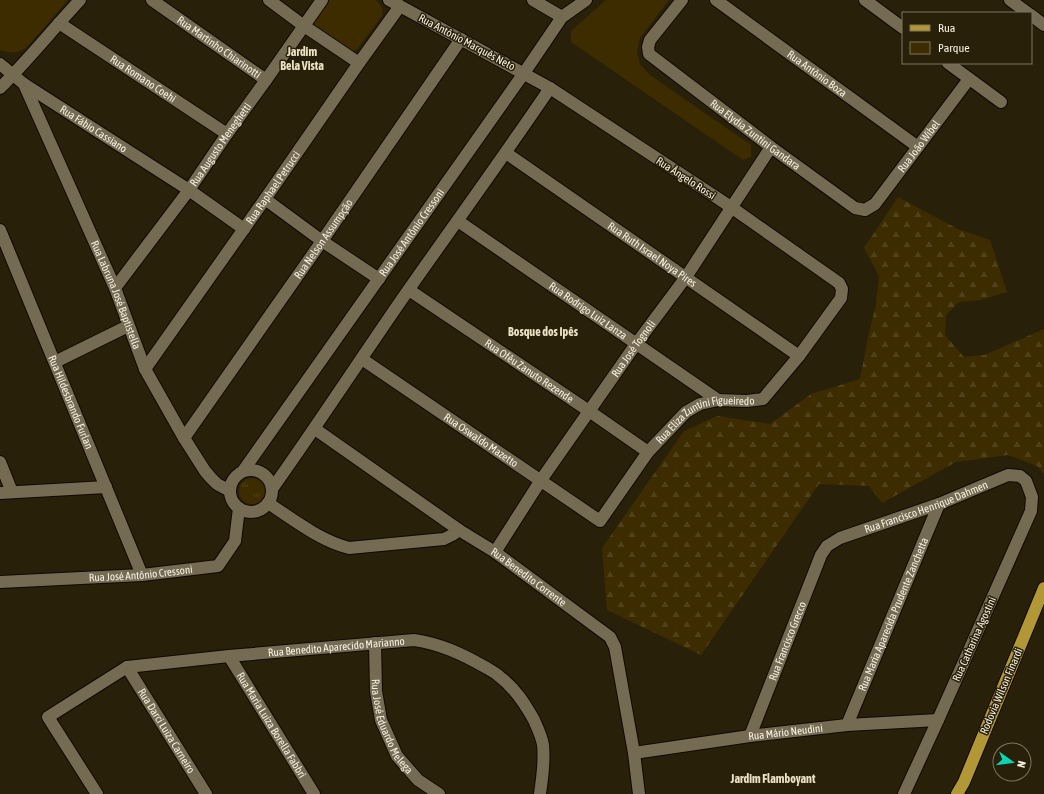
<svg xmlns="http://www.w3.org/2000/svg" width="1044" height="794" viewBox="0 0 1044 794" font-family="'Asap Condensed',sans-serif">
<defs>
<pattern id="grass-tufts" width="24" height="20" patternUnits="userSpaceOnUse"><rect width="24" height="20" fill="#3c2c00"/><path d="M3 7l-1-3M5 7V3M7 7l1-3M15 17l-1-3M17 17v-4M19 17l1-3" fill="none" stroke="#4f4119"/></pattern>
<pattern id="forest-firs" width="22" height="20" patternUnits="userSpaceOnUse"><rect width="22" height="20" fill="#3c2c00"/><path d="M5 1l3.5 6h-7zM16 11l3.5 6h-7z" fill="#4f4119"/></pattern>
</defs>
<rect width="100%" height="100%" fill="#292009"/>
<circle fill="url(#grass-tufts)" cx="252" cy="491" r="13"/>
<polygon fill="url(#forest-firs)" points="898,197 958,229 990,240 1007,292 981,300 959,302 946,315 945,335 964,357 984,355 1044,329 1044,474 1037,466 1008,455 956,462 882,503 869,486 819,484 701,655 607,610 602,548 684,431 717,416 770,424 811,394 860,379 868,337 876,304 879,276 864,248"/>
<g fill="#3c2c00">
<path d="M0,0h68l-42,48c-9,5 -17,6 -26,2z"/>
<path d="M326,0h49c6,4 9,9 7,16l-25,33 -6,2 -36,-25 -2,-6z"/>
<polygon points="606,0 669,0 640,38 637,51 640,64 650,75 751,145 751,157 743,160 571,42 571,31"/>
</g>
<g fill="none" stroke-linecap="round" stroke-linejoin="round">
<g stroke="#110900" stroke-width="14">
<g id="minor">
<path id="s1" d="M152,0l114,80"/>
<polyline points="269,0 304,26 359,63"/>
<polyline points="533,0 562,17"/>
<path id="s2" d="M682,0l-32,40 -2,7 1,7 122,93 84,61 10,2 10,-6 94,-125"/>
<path id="s3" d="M716,0l202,147"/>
<polyline points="865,0 903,28"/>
<polyline points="1010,0 1028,13"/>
<polyline points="1031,15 1044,25"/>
<path id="s4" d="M59,23l168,111"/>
<polyline points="948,63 1001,102"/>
<path id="s5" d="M0,64l24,20 165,106 55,39"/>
<path id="s6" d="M24,84l91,204 30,81 39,69 21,33 6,7 6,6 13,7"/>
<path d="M0,88c28,-28 53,-59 80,-88"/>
<path id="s7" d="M506,153l293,203"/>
<polyline points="265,199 322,241 379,279"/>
<path id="s8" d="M458,221l260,179"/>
<path id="s9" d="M0,230l142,345"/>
<path id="s10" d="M115,288l74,-98 38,-56 39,-54 56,-80"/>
<path id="s11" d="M409,290l180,121 59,41"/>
<path id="s12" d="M362,359l238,162 48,-69 38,-40 14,-8 18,-4 29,1 16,-2 36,-43 42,-58 1,-9 -3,-6 -108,-76 -181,-119 -161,-88"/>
<polyline points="55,362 128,326"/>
<path id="s13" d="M145,369l120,-170 94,-136 41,-57"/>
<path id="s14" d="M315,429l144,101 36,22 115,85 5,10 19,106 5,41"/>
<path id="s15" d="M184,438l138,-197 139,-202"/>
<polyline points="0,462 12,492"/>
<circle cx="251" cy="491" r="21"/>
<path id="s16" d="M243,471l281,-398 38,-56 24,-17"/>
<path d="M272,489c47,-66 91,-134 137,-200 47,-67 95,-133 141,-201"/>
<polyline points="0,493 106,487"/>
<path d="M268,503c26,17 51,37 81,45l95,-9 8,-4 7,-5"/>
<path id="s17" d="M495,552l46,-72 95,-136 50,-67 85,-130"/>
<path id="s18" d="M0,582l142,-7 76,-9 17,-25 4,-33"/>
<path id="s19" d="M375,643l1,48 5,29 16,36 21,24 21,14"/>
<path id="s20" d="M229,656l85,138"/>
<path id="s21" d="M127,667l79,127"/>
<path id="s22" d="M847,725l92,-221"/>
<path id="s23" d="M750,736l71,-181 6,-9 13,-8 99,-34 69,-29 12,1 6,5 6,16 -1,14 -93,209 -34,74"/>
<path id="s24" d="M634,753l116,-17 97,-11 91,-5"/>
<path id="s25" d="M97,794l-49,-77 79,-50 102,-11 185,-16c27,4 48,14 71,27 5,3 11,6 15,10 15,11 25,27 34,43 3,7 8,17 9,25 2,17 -1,33 -3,49"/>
</g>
</g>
<g stroke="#110900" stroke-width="14">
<polyline id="major" points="957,794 964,782 1044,588"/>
</g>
<use href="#minor" stroke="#756a52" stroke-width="12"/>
<use href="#major" stroke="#b19735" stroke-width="12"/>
</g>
<g text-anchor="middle" stroke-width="3" stroke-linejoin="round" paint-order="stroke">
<g font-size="11" fill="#f7f1e3" stroke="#292009">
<text transform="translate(467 42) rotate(28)" y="4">Rua Antônio Marquês Neto</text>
<text dy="4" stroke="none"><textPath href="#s1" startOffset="82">Rua Martinho Chiarinotti</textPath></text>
<text dy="4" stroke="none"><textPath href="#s3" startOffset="125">Rua Antônio Boza</textPath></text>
<text dy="4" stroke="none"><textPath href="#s4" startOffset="101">Rua Romano Coehi</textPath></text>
<text dy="4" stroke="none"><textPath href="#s5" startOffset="114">Rua Fábio Cassiano</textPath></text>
<text dy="4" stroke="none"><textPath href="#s2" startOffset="199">Rua Elydia Zuntini Gandara</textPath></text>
<text dy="4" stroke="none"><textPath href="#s10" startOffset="178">Rua Augusto Meneghetti</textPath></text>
<text dy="4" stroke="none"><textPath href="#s2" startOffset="417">Rua João Wibel</textPath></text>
<text transform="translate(686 178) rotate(33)" y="4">Rua Ângelo Rossi</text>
<text dy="4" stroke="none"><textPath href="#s13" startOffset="222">Rua Raphael Petrucci</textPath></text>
<text dy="4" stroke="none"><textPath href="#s16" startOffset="292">Rua José Antônio Cressoni</textPath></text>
<text dy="4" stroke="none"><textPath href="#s15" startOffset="243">Rua Nelson Assumpção</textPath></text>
<text dy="4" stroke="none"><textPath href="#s7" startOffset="178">Rua Ruth Israel Noya Pires</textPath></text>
<text dy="4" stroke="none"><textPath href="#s6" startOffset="230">Rua Labruna José Baptistella</textPath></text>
<text dy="4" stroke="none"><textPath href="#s8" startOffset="158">Rua Rodrigo Luiz Lanza</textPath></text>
<text dy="4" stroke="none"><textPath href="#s17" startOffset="246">Rua José Tognoli</textPath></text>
<text dy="4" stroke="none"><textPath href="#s11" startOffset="145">Rua Ofêu Zanuto Rezende</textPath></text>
<text dy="4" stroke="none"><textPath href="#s9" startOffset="186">Rua Hildesbrando Furlan</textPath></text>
<text dy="4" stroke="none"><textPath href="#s12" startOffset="442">Rua Eliza Zuntini Figueiredo</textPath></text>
<text dy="4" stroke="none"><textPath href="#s12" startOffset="144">Rua Oswaldo Mazetto</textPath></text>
<text dy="4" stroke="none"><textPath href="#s23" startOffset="312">Rua Francisco Henrique Dahmen</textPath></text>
<text dy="4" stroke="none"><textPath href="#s18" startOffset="141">Rua José Antônio Cressoni</textPath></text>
<text dy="4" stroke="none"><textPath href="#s14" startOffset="260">Rua Benedito Corrente</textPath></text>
<text dy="4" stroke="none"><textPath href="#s22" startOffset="120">Rua Maria Aparecida Prudente Zanchetta</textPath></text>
<text transform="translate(974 639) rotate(-66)" y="4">Rua Catharina Agostini</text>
<text dy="4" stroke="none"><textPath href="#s23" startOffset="102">Rua Francisco Grecco</textPath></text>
<text dy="4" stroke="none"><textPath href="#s25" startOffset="395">Rua Benedito Aparecido Marianno</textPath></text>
<text transform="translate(1001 691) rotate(-67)" y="4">Rodovia Wilson Finardi</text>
<text dy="4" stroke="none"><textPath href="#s20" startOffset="81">Rua Maria Luiza Borella Fabbri</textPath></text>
<text dy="4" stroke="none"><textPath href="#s19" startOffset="87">Rua José Eduardo Melega</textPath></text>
<text dy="4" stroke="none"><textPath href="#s21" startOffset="75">Rua Darci Luiza Carneiro</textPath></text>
<text dy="4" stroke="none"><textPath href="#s24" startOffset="153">Rua Mário Neudini</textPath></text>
</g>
<g font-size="12" font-weight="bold" fill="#ede1c5" stroke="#292009">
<text x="302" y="56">Jardim<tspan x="302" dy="14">Bela Vista</tspan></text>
<text x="543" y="336">Bosque dos Ipês</text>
<text x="773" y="783">Jardim Flamboyant</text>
</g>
</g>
<rect x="902" y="12" width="130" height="52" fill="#292009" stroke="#7b7460"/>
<rect x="910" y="25" width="20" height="6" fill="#b19735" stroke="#7b7460"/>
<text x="938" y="32" font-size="12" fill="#f7f1e3">Rua</text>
<rect x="910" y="42" width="20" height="12" fill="#3c2c00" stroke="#7b7460"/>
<text x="938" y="52" font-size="12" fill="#f7f1e3">Parque</text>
<g transform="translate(1012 762) rotate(104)"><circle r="19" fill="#292009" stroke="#7b7460"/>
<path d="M0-3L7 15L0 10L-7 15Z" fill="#0ad5b5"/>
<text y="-6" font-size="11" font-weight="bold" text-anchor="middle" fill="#f7f1e3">N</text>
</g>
</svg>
